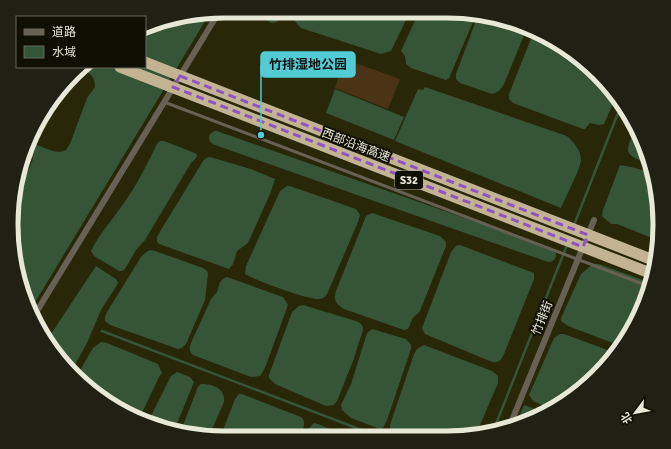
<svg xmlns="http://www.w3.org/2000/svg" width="671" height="449" viewBox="0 0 671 449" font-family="Signika,'Noto Sans SC',sans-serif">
<rect width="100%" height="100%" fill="#282707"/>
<polygon fill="#4b3315" points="344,59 400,79 388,109 335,88"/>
<g fill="#365436">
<polygon points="247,11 285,12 277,22 272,23"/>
<path d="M293,12l115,2h1l-18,37 -10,3 -80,-26c-5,-5 -8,-8 -8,-16z"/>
<path d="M210,13l-179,296 -16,-43 -4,-56 4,-17 4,-2 14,-32 -3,-6 -5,-3 4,-10c7,5 29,16 37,10 0,-1 4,-6 4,-6l17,-46 8,-11c0,-10 -4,-14 -14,-17l3,-3h61v-39l11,-6z"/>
<path d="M418,14l58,1 -27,63 -3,2 -35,-12 -5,-4c0,-6 -1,-9 -5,-13z"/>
<path d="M478,15h10l39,13 -23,56c-3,5 -5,8 -12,10l-32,-11 -4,-4v-5z"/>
<polygon points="534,31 541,33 597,73 615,99 604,124 599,125 590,123 585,129 583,129 513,103 509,99 509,94"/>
<path d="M425,87l142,49c7,7 14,14 14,24 0,7 -16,39 -20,48l-166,-67 23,-52 5,1z"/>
<polygon points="335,89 404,117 394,140 326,113"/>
<path d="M635,129l9,14 4,21c-25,-11 -23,-10 -13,-35z"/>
<path d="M160,141h4l31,12 2,2 -1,3 -5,5 -46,77 -9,10 -11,19 -3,2h-3l-25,-15 -3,-5c8,-17 22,-32 33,-48 13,-18 23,-39 33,-59z"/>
<polygon points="210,157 251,169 275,179 270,194 248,243 237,251 233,264 229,269 159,244 157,242 157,237 161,230 203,161 206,158"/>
<polygon points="620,165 631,167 650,172 660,224 657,240 617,224 611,224 602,216 603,210"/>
<path d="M287,186h3l66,23 4,6 -2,7 -30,70c-1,3 -4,7 -9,7 -10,1 -65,-19 -74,-25l1,-8 34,-75z"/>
<path d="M372,213l68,23 6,6v4l-26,65c-2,3 -6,5 -8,8 -3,6 -1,10 -8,11l-60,-21c-8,-5 -11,-9 -8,-18l30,-75z"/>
<path d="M460,245l74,28v6l-30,75c-3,6 -5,9 -12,8l-67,-28 -3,-6 29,-76 5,-6z"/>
<polygon points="150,250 155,251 203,268 207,271 208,274 205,300 186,344 182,348 178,349 110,325 105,321 105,317 107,312 141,257 146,252"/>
<polygon points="593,264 599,264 648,282 644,306 618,345 568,326 561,321 561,318 581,274"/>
<polygon points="96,266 116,279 118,282 117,285 101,310 87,343 71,372 47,340"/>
<path d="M227,277l56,20 5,8 -23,63 -5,8 -9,1 -58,-22c-4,-4 -4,-7 -2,-12l20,-44 6,-7 3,-10 3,-3z"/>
<path d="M303,305l53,16c5,2 7,4 7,9l-10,31 -16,40 -3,4 -8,1 -51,-22 -6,-6v-3l23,-63 7,-6z"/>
<polygon points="372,329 406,339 411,345 411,349 387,420 383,428 380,429 351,418 342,410 341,405 351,384 367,333"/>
<polygon points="560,334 564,334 613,352 598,375 549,408 533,401 529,395 554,338"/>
<polygon points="101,342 107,343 158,364 162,373 159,377 139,419 130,416 76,377 93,348"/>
<polygon points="424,345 492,371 498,376 498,383 477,432 446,438 403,437 390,431 390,425 414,354 417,349"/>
<polygon points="177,372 190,377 194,382 174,431 148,422 171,376"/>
<path d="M201,384c12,0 24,4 23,18l-14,32 -30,-1 18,-46z"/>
<path d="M239,394h3l59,23c6,5 2,12 -1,19l-79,-1 14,-36z"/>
<polygon points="524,405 543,412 528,422 516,424"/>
<polygon points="314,423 318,424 347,436 306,436 309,428"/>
</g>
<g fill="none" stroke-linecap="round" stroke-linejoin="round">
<g stroke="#365436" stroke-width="2.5">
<polyline points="574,225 620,108"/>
<polyline points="102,331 380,437"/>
<polyline points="494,429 567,245"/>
</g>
<polyline stroke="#365436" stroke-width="14" points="216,138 549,255"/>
<polyline stroke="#676154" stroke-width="3" points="164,102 648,286"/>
<g stroke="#676154" stroke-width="6">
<polyline points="34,316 219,12"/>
<polyline points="510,425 594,220"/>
</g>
<g stroke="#c2b493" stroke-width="11">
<polyline points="145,62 178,75"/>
<polyline points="120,67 169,86"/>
</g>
<g stroke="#c2b493" stroke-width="11">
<polyline points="178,75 653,260"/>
<polyline points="169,86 650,273"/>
</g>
</g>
<path fill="none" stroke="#9152c4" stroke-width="3" stroke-dasharray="8 5" stroke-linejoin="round" d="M180,76l408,159 -5,12 -410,-160z"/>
<g text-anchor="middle" stroke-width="4" stroke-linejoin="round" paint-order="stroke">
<rect fill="#100f04" stroke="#a7a797" stroke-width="1" x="395" y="171" width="28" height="18" rx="3"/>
<g font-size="11" font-weight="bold" fill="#e8e8d6">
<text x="409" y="184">S32</text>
</g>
<g font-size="12" fill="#e8e8d6" stroke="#100f04">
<text transform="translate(356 145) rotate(21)" y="4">西部沿海高速</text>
<text transform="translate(542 318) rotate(-68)" y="4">竹排街</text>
</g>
</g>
<path d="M0 0H671V449H0ZM224 18H447A206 206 0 0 1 653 224V225A206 206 0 0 1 447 431H224A206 206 0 0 1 18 225V224A206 206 0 0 1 224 18Z" fill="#212015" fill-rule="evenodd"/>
<path fill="none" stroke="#e8e8d6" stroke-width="5" d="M224 18H447A206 206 0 0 1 653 224V225A206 206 0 0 1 447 431H224A206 206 0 0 1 18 225V224A206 206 0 0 1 224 18Z"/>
<path fill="none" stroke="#51ccd5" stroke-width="1.5" d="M261 135L261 65"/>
<circle fill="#51ccd5" stroke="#100f04" stroke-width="1.5" cx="261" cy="135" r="4"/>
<rect fill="#51ccd5" stroke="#51ccd5" stroke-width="1.5" x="261" y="52" width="94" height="25" rx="4"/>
<g font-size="13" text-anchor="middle" font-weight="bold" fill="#111">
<text x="308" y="69">竹排湿地公园</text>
</g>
<rect x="16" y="16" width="130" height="52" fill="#100f04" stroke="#666658"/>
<rect x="24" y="29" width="20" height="6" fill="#676154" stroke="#666658"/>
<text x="52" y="36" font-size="12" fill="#e8e8d6">道路</text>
<rect x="24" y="46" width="20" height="12" fill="#365436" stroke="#666658"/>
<text x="52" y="56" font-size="12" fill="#e8e8d6">水域</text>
<g transform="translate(635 413) rotate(238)" stroke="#100f04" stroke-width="3" paint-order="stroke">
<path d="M0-3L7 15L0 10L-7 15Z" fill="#e8e8d6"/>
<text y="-6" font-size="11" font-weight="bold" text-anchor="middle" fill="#e8e8d6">北</text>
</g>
</svg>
